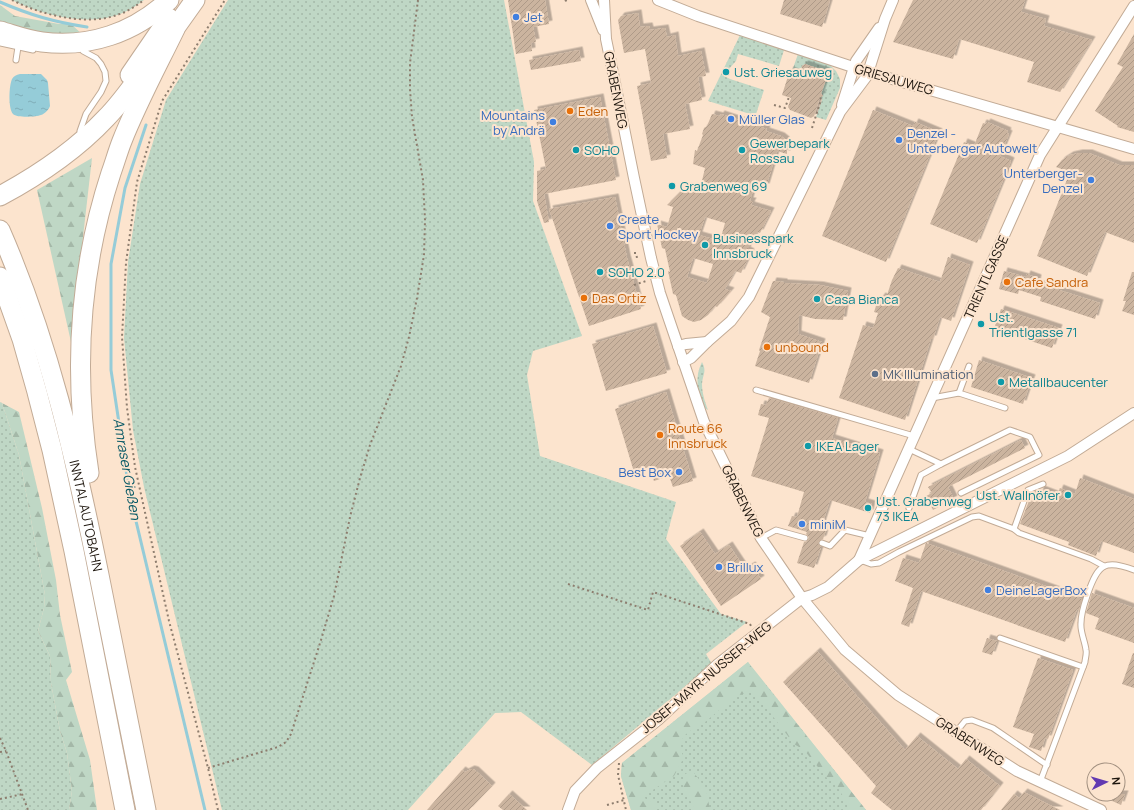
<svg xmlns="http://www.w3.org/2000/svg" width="1134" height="810" viewBox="0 0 1134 810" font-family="Manrope,sans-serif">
<defs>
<pattern id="green-dots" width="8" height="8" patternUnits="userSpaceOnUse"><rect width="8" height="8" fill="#bfd7c5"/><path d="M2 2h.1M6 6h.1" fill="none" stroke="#a4b8a8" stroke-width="1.8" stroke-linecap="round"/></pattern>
<pattern id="forest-firs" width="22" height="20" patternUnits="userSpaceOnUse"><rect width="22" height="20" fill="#bfd7c5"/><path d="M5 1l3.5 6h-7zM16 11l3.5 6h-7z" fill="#a4b8a8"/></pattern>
<pattern id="water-ripples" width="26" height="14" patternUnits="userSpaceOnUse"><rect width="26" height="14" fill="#95ccd8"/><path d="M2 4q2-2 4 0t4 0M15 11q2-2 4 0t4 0" fill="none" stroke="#80aeb8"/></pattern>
<pattern id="building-hatch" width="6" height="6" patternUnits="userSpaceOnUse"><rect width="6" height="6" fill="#cbb49f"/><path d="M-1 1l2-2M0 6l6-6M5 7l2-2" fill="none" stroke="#ae9a88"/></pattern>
<filter id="shadow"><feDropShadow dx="3.5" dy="-3.5" stdDeviation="0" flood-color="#0004"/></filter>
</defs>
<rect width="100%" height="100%" fill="#fce4ce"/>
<g fill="url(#green-dots)">
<path d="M12,0h132c-8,6 -17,12 -27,15 -31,11 -76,0 -105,-15z"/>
<polygon points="228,0 504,0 534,162 533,201 582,336 533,351 527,375 540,456 676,502 666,539 721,614 747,622 706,654 712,664 592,765 521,712 495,713 408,810 222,810 144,487 133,430 124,338 128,262 140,184 166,100"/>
<polygon points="740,35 784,50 779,66 738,54 736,61 729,69 725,67 722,75 730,79 764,90 756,114 763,117 763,118 708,101"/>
<polygon points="798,54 830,65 836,71 840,79 840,88 826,120 816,117 822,100 821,97 823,96 820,91 822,91 828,74 826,71 805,64 802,66 800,74 792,71"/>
<path d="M702,362c5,10 1,11 0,22 0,9 3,18 6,26l-5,-3c-5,-15 -9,-30 -1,-45z"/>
<polygon points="0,402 2,403 19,455 45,595 44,608 38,631 50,656 51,683 60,731 67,753 72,791 69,810 0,810"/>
<polygon points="748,662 866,810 631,810 621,776 622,763"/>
</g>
<g fill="url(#forest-firs)">
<polygon points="0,5 15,16 59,24 71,24 83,35 77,38 0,27"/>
<polygon points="92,158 71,342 37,190"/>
<polygon points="2,403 19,412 42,508 56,580 60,615 72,672 66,680 90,760 97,810 69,810 72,791 67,753 60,731 51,683 50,656 38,631 44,608 45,595 19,455"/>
<polygon points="748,662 749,664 866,810 848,810 846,801 835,783 826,777 804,750 794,744 759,698 750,692 736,696 705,722 690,731 685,735 678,746 684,757 674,776 642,797 657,804 655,810 631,810 621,776 622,763"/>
<path d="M692,770l14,19 4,21h-16c-3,-15 -15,-16 -10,-35z"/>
</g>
<path fill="url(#water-ripples)" d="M20,74h21l6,6 1,3 2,23c-1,3 -5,8 -9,9 -5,2 -24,3 -28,-1 -5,-6 -4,-28 -1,-35 2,-3 4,-4 8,-5z"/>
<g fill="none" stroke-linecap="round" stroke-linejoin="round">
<g stroke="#95ccd8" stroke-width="3">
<path d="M0,2c30,13 54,20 87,25"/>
<polyline points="146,125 125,188 111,264 111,370 130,496 205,810"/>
</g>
</g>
<g fill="url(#building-hatch)" fill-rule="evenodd" filter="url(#shadow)">
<polygon points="508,0 545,0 549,24 533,27 536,42 531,43 532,51 516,54"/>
<polygon points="784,0 830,0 822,27 780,14"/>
<polygon points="913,0 1025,0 1021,12 1046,19 1044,26 1092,40 1060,92 1027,82 1034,62 959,39 953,59 893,42"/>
<polygon points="638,13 640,27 649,26 650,30 665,28 667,37 675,35 678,56 701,51 706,76 698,77 702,100 685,104 690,129 663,134 667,158 651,161 637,86 651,83 645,49 624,53 618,20 621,16"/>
<polygon points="1134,34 1134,132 1117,127 1118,126 1095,111 1123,67 1117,64"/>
<polygon points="579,50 581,61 531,70 529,60"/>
<polygon points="805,64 826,71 828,74 821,94 823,96 820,97 814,116 811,118 790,110 788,107 791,98 782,95 790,70 800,74 802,66"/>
<polygon points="600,97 616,180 544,194 549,222 544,223 537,201 537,171 546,169 534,110"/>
<polygon points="873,110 913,126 915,122 939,132 886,262 822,236"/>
<path d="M712,114l8,2 1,-2 46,15 -1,2 15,5 5,4 1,7v7l-10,-3 -11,36 -11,-4 -5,18h3l-2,4 20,6 -11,22 -3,-1 -10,18 4,2 -10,21 -6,-2 -10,18 6,2 -14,16 -2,-1 -7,9 -7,5 -7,2 -6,-2 -6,-4 -6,-21 -3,-1 -5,-23 2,1 -5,-23 -3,-1 -5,-24 10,3 6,-20 -6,-2 19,-19 11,3 2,-5 2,1 4,-17 -12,-4 2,-14 2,1 6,-16 -1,-1 2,-6 3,-2zM705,217l20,6 -5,18 -21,-6zM693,258l20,6 -6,19 -20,-6z"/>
<polygon points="987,122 1008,131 1007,133 1009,134 1000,156 1011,161 977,243 930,224 964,142 974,146 983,123 986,124"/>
<polygon points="1079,153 1089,153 1119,165 1134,165 1134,243 1105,232 1087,276 1037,256 1070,172 1056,167 1062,160 1070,155"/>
<polygon points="615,197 627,258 641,309 589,326 549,209"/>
<polygon points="948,257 970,265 951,321 940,317 933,339 931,339 905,420 839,398 863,325 873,328 878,313 874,312 877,303 882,296 886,298 892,280 898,268 940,282"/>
<polygon points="1004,271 1026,277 1027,274 1038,278 1037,283 1100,303 1095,319 1040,301 1041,297 1019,290 1018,294 999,289"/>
<polygon points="1132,272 1134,272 1134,315 1122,311 1126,301 1123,301"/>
<polygon points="773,281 784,282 784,283 820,285 848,291 843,320 815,319 799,315 798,334 822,342 809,383 755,366 760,351 759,350 770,317 761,312"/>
<polygon points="1001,309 1059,328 1052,348 994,329"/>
<polygon points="653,326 667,373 606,391 592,344"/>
<polygon points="979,360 1032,378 1023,404 971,387"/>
<polygon points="666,392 693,481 673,487 669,476 654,481 649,467 634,472 615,409"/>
<polygon points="769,398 838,418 832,438 880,453 865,502 872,504 870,513 830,500 822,525 827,527 823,539 820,540 818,542 819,545 821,547 814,568 797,563 804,542 806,542 809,539 809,537 806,534 807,532 788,526 792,516 797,517 804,492 751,476 769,418 758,415 761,404 766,405"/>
<polygon points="1021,440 1025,448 948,487 954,499 933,510 926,496 932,493 928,487"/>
<polygon points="1080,478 1134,499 1134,553 1101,541 1096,556 1068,545 1069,542 1020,524 1032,493 1038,496 1041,489 1057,495 1060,488 1075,494"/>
<polygon points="700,532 715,554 729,545 745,569 752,565 761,579 721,606 680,546"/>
<polygon points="926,543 1082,599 1079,610 1077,609 1065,642 921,591 909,627 901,624 913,588 895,581 903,558 919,563"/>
<polygon points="1092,593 1134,608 1134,643 1095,629 1099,618 1086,613"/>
<polygon points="987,638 997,641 992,655 982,652"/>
<polygon points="817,651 905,750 917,736 958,769 966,759 1000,786 981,810 892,810 871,793 876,786 783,682"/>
<polygon points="1133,653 1134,653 1134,688 1122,684"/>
<polygon points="1038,658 1073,670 1048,739 1045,738 1041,751 1029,747 1034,734 1013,727"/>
<polygon points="471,769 475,770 492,786 469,810 427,810 462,770 465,772"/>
<polygon points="1024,792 1060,810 1001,810 1014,794 1019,798"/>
<polygon points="509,794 527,810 503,810 498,806"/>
<polygon points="1097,794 1125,794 1121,805"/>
</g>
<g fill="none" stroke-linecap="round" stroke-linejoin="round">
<g stroke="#c2ab96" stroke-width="7">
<g id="service">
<polyline points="0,43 33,50"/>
<polyline points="16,60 18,47"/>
<polyline points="80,131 86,114 101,92 106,81 105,72 101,64 96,58 83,51"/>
<polyline points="756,390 914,436"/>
<polyline points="959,393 969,366"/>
<polyline points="932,398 959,393 1005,408"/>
<polyline points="909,449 941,464 1010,430 1030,437 1039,455 961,493"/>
<polyline points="909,508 921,475 941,464"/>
<polyline points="1014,529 1019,533 1091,559 1104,566"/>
<polyline points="761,538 776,530 805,538"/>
<polyline points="822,543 830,546 845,530 870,536"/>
<polyline points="860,560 871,564 879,563 899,552 972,517 979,516 1014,529 1028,490 1043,484"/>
<polyline points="1000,638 1083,667"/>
<polyline points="956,732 965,721 972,720 993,728 1047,765"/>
<path d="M1040,782l45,-120c0,-3 2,-8 1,-12 -1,-9 -6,-18 -5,-27 0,-11 4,-21 7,-30 10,-29 17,-34 46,-23"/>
</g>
</g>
<g stroke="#c2ab96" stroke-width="12">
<g id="minor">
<polyline points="591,0 603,30"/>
<polyline points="604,0 606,39 611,63 634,178 651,258 660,293 704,422 761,538 802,598 845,650 898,695 1017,771 1101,810"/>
<polyline points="658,0 698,16 868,72 1134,149"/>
<polyline points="842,105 856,61 879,28"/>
<polyline points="678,346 686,344 707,342"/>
<polyline points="683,362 691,358 707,342 731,321 749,297 840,112 867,76 885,19 893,0"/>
<polyline points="859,560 1040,155 1134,6"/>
<polyline points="568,810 575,791 597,768 658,720 718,664 802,598 812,595 828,587 859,560 1068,456 1134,413"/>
</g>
</g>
<g stroke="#c2ab96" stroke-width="21">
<g id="motorway">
<path d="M0,31c14,4 27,9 42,11 47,6 92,-9 127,-42"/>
<polyline points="168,38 195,0"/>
<polyline points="130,75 169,18"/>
<path d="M0,196c39,-21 76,-46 106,-78 15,-15 27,-33 40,-50"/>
<path id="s1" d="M0,230c49,112 75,226 99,345 16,78 31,157 47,235"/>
<polyline points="0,277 22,339 37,392 52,450 74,551 125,810"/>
<path d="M89,473c-16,-102 -10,-202 22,-300 4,-11 7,-22 11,-32 15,-38 35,-75 53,-112"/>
</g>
</g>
<g stroke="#8d7d6e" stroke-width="2" stroke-dasharray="2 3" stroke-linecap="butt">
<path d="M12,0c29,15 74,26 105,15 10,-3 19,-9 27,-15"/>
<polyline points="565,0 569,3"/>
<polyline points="774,105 785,108 789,97"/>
<polyline points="812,128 821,100 820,97"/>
<polyline points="634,253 636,253 637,258 639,257"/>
<polyline points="634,285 646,281"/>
<polyline points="568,584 648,610 653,592 750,624 751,626"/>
<polyline points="0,738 6,751 28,810"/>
<polyline points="0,752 6,751"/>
<polyline points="619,763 618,775 626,810"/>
<polyline points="208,768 278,747 286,742 291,734 321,640 334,596 350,517 360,478 370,445 401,366 409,337 417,298 424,255 425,220 423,180 412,117 410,89 410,63 418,0"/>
<polyline points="0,799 23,794"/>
<polyline points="607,805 624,800"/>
<polyline points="218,810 208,768 169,621 135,467 127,408 122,337 126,263 137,182 162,101 225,0"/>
</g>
<use href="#service" stroke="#fff" stroke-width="5"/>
<use href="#minor" stroke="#fff" stroke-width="10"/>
<use href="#motorway" stroke="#fff" stroke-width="19"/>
</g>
<g fill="#3f7fe0" stroke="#fce4ce" stroke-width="1.5">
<circle cx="516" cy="17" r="4"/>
<circle cx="731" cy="119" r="4"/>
<circle cx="553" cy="122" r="4"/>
<circle cx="899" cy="140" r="4"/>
<circle cx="1091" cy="180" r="4"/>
<circle cx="610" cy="226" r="4"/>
<circle cx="679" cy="472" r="4"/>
<circle cx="802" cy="524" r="4"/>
<circle cx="719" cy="567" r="4"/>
<circle cx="988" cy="590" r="4"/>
</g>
<g fill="#0f9aa8" stroke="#fce4ce" stroke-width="1.5">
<circle cx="726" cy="72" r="4"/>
<circle cx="576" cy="150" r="4"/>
<circle cx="742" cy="150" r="4"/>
<circle cx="672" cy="186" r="4"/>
<circle cx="705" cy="245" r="4"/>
<circle cx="600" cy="272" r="4"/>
<circle cx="817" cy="299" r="4"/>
<circle cx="981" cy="324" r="4"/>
<circle cx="1001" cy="382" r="4"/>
<circle cx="808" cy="446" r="4"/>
<circle cx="1068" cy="495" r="4"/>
<circle cx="868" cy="508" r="4"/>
</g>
<g fill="#e8710a" stroke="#fce4ce" stroke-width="1.5">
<circle cx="570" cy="111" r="4"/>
<circle cx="1007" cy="282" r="4"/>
<circle cx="584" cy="298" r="4"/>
<circle cx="767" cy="347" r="4"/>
<circle cx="660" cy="435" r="4"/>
</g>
<circle fill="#5c6f8a" stroke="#fce4ce" stroke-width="1.5" cx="875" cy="374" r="4"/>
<g text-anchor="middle" stroke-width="4" stroke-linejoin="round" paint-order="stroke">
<g font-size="13" fill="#366cbe" stroke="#fce4ce" text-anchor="start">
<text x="524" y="22">Jet</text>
<text x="545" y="120" text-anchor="end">Mountains<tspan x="545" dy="15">by Andrä</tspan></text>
<text x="739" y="124">Müller Glas</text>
<text x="907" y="138">Denzel -<tspan x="907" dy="15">Unterberger Autowelt</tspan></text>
<text x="1083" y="178" text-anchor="end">Unterberger-<tspan x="1083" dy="15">Denzel</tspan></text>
<text x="618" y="224">Create<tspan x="618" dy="15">Sport Hockey</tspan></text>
<text x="671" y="477" text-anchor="end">Best Box</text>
<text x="810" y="529">miniM</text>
<text x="727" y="572">Brillux</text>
<text x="996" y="595">DeineLagerBox</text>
</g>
<g font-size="13" fill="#0d838f" stroke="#fce4ce" text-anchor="start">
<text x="734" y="77">Ust. Griesauweg</text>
<text x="750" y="148">Gewerbepark<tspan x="750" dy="15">Rossau</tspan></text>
<text x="584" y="155">SOHO</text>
<text x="680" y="191">Grabenweg 69</text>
<text x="713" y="243">Businesspark<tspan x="713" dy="15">Innsbruck</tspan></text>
<text x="608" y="277">SOHO 2.0</text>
<text x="825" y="304">Casa Bianca</text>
<text x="989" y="322">Ust.<tspan x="989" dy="15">Trientlgasse 71</tspan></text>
<text x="1009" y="387">Metallbaucenter</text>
<text x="816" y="451">IKEA Lager</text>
<text x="1060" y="500" text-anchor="end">Ust. Wallnöfer</text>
<text x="876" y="506">Ust. Grabenweg<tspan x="876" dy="15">73 IKEA</tspan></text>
</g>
<g font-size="13" fill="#1d150d" stroke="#fce4ce">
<text transform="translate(894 79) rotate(16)" y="5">GRIESAUWEG</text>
<text transform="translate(616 90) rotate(79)" y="5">GRABENWEG</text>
<text transform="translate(986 277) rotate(-66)" y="5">TRIENTLGASSE</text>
<text transform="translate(743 501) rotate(64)" y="5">GRABENWEG</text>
<text dy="5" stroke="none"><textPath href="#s1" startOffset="299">INNTAL AUTOBAHN</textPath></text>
<text transform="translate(706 677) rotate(-40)" y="5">JOSEF-MAYR-NUSSER-WEG</text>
<text transform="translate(970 741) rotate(33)" y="5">GRABENWEG</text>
</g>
<g font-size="13" fill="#c56008" stroke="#fce4ce" text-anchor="start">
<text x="578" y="116">Eden</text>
<text x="1015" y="287">Cafe Sandra</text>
<text x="592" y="303">Das Ortiz</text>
<text x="775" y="352">unbound</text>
<text x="668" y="433">Route 66<tspan x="668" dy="15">Innsbruck</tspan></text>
</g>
<g font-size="13" fill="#4e5e75" stroke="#fce4ce" text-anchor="start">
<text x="883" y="379">MK Illumination</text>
</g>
<g font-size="14" font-style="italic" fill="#075865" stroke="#fce4ce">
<text transform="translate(127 469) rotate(80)" y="5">Amraser Gießen</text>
</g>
</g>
<g transform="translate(1106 782) rotate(85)"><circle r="19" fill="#fce4ce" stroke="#a39181"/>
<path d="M0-3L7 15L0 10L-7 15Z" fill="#6239b1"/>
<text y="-6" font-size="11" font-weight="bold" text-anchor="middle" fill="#1d150d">N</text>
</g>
</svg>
